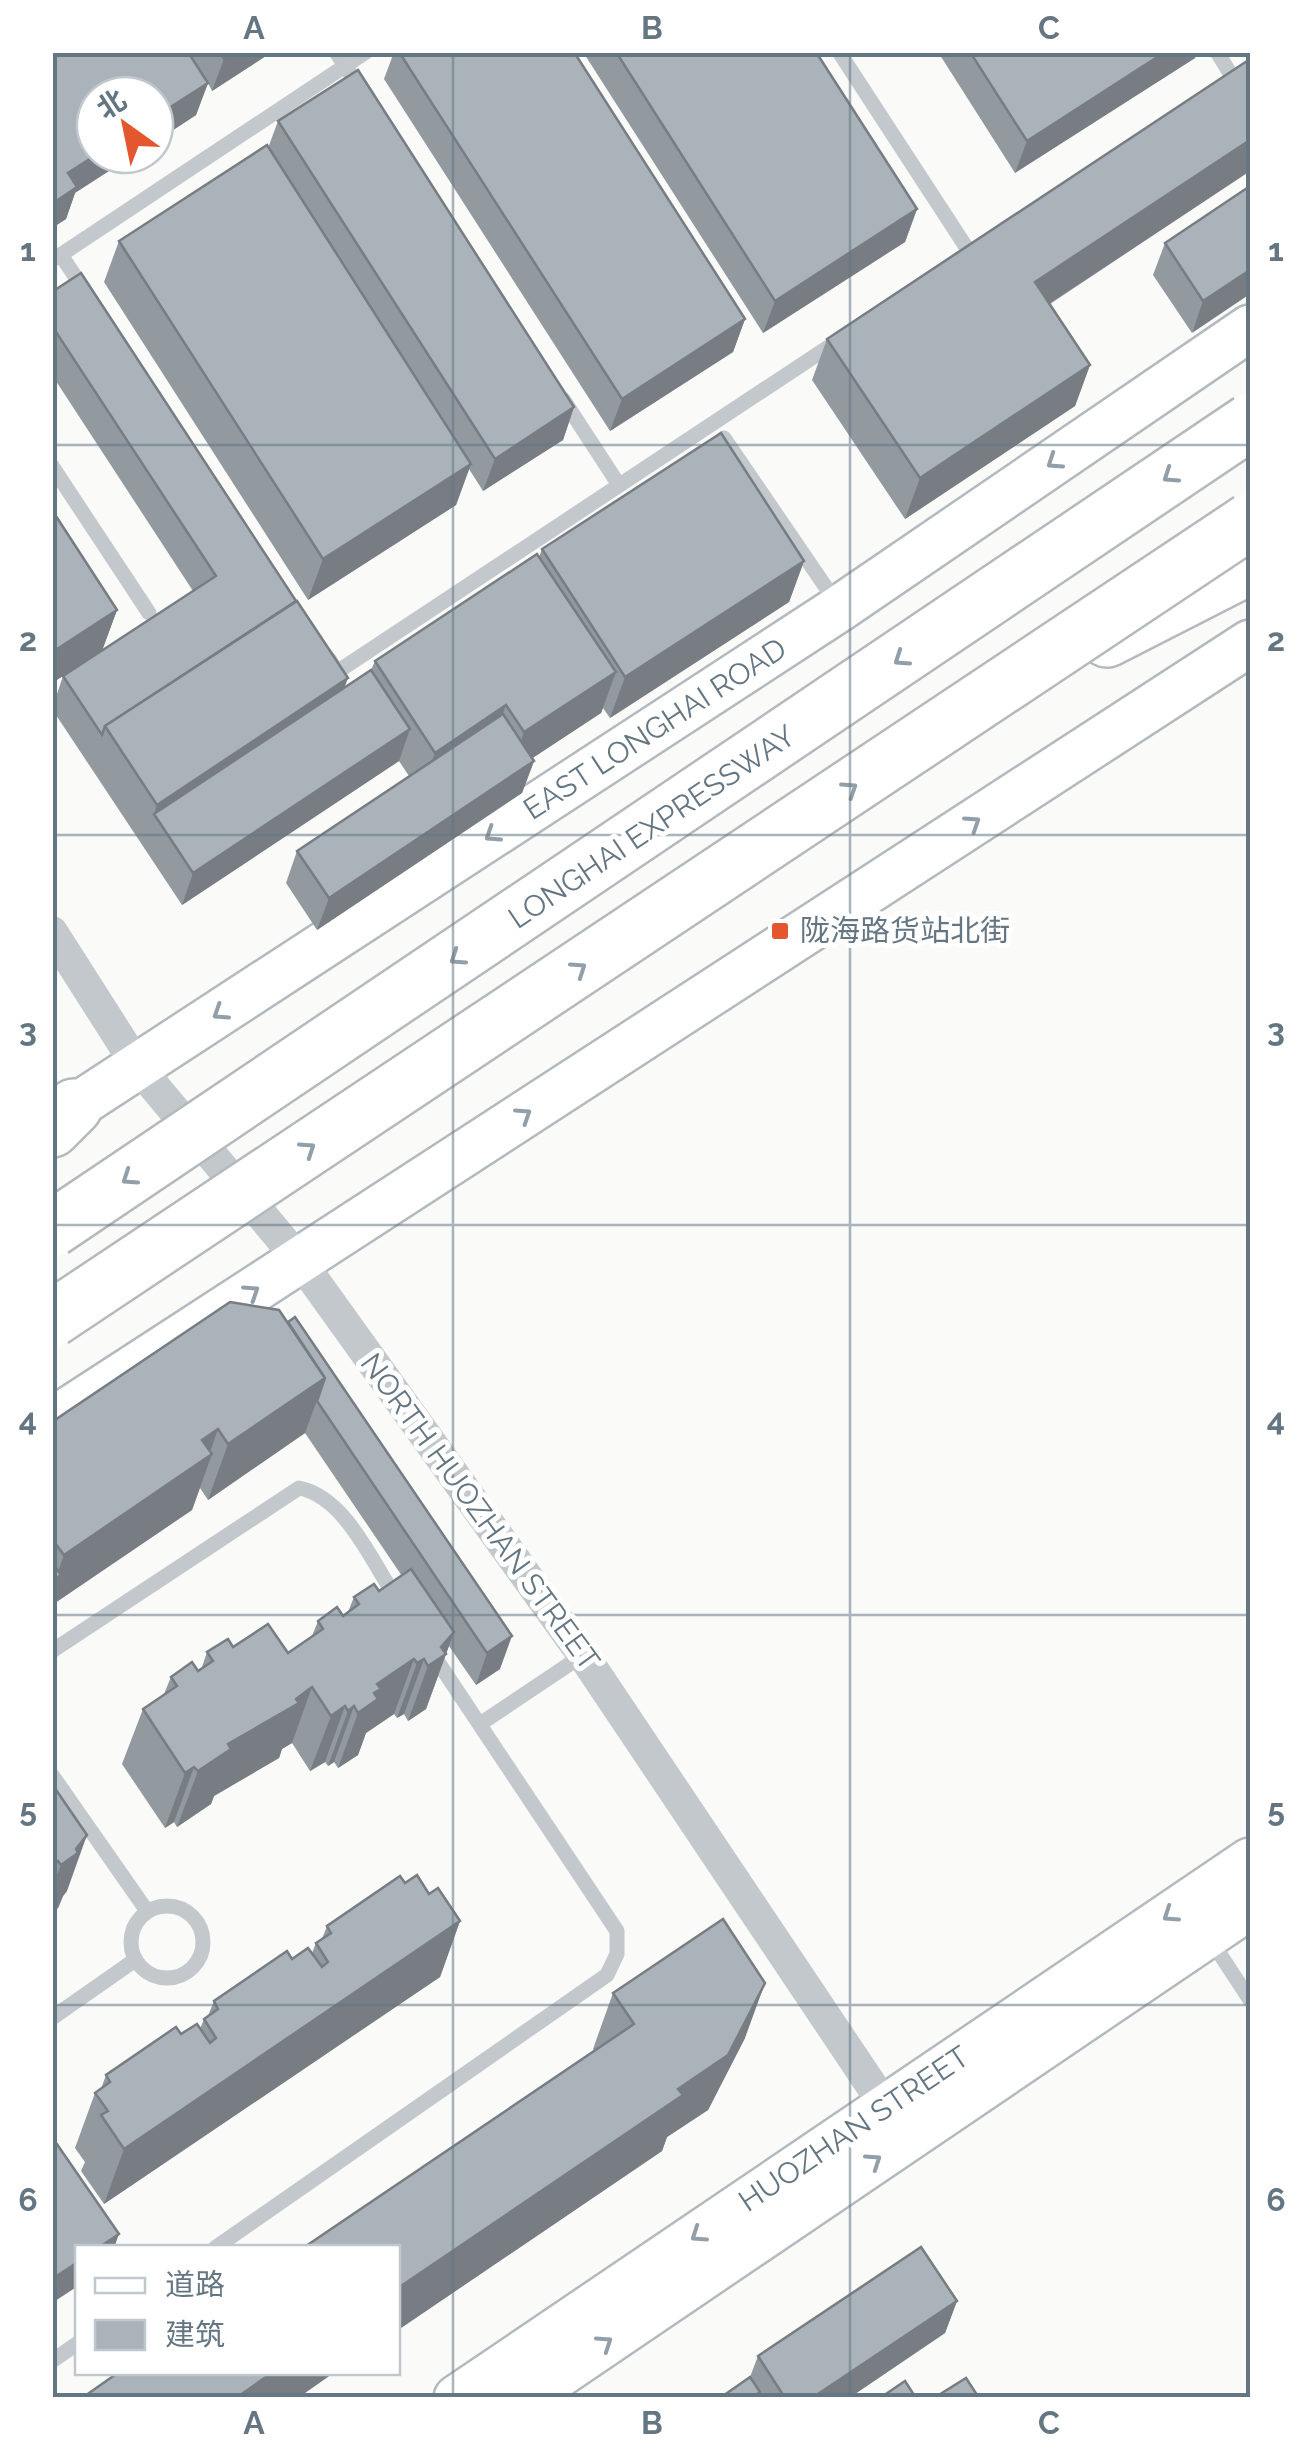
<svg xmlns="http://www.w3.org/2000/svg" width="1303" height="2450" viewBox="0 0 1303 2450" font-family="Raleway,'Noto Sans SC',sans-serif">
<rect width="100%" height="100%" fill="#fafaf8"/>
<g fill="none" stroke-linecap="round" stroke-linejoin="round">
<g stroke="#b3babf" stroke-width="50">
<g id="secondary">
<polyline points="52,1122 840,608 1250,328"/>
<polyline points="52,1421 1250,643"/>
<polyline points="457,2398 1250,1861"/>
<polyline points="524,2398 1250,1906"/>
</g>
</g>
<g stroke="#b4b9bd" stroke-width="60">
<g id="highway">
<polyline points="1107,639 1250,566"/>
<polyline points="52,1129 74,1107"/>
</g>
</g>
<g stroke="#c3c8cc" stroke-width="15">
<polyline points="336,52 362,91"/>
<polyline points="839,52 970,253"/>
<polyline points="1217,52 1233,78"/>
<polyline points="61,255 87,294"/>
<polyline points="56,258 366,52"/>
<polyline points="563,399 619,485"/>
<polyline points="724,438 838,605"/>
<polyline points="52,466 149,613"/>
<polyline points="329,659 337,672 839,340"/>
<path d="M52,1651l247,-163c47,9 74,76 99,113"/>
<polyline points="480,1724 583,1655"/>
<polyline points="52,1775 147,1911"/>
<circle cx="167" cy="1942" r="36"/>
<polyline points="1210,1939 1250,2000"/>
<polyline points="52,2018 135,1960"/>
<polyline points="215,2248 607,1975 617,1954 617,1931 430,1650"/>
<polyline points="52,2361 78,2343"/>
</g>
<polyline stroke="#c3c8cc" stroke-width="32" points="52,932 138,1067 300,1261 583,1655 886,2107"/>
<use href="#secondary" stroke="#fff" stroke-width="45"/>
<use href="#highway" stroke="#fff" stroke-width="55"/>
<g stroke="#b4b9bd" stroke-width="60" stroke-linecap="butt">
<g id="highway-bridge">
<polyline points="52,1229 1250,422"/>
<polyline points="52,1319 1250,521"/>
</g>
</g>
<use href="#highway-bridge" stroke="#fff" stroke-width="55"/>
</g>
<g fill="#929a9f">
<polygon points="52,52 272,52 212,91 208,83 196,115 155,142 155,95 75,193 66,219 52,228"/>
<polygon points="394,52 574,52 745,319 733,352 610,431 384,79"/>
<polygon points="583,52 816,52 917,209 905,242 763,333"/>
<polygon points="938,52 1197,52 1195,58 1015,173"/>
<polygon points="1250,59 1250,171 1050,304 1090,365 1075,406 905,519 812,380 827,339"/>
<polygon points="278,121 574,407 563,440 483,491 469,469 456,505 308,600 104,282 119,241 268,148"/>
<polygon points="1250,186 1192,333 1153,275 1165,243"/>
<polygon points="52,292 345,688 371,670 375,661 539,557 542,549 804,561 789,602 610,718 603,708 601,713 532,758 534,761 522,793 317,930 286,883 297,851 409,776 399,761 182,905 52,709 63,676 52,683 52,510 117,610 102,650 193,591 52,375"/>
<polygon points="279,1310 500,1669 476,1685 449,1646 426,1709 408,1721 404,1714 397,1718 394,1714 366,1733 358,1755 338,1768 334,1762 328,1766 325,1762 310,1771 292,1743 282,1749 279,1758 214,1796 211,1804 177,1827 174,1822 165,1828 122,1764 143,1709 164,1694 171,1677 198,1671 201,1670 207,1652 233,1647 288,1653 312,1636 318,1621 343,1616 348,1612 354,1597 379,1591 402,1576 305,1433 208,1500 200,1488 192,1510 52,1605 52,1422"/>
<polygon points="52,1784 67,1891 63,1896 58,1908 52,1912"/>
<polygon points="405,1883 429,1894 460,1921 440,1977 104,2204 81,2171 85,2162 75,2148 95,2093 101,2089 106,2075 181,2034 200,2029 204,2019 208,2016 214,2001 292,1959 312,1953 316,1943 322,1939 327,1926"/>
<polygon points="613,1993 745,2038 708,2110 667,2137 662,2151 398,2330 398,2248 594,2050 593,2049"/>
<polygon points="957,2301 945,2333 849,2398 720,2398 750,2377 758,2356"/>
</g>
<g fill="#777d82">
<polygon points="234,52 272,52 212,91 224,59"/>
<polygon points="1165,52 1197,52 1195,58 1015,173 1027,141"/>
<polygon points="208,83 196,115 155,142 155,117"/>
<polygon points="1250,140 1250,171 1020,323 1035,282"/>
<polygon points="96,155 134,155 75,193 66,219 52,228 52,204 68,173"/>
<polygon points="917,209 905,242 763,333 775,301"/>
<polygon points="1250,270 1250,294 1192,333 1203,301"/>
<polygon points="745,319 733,352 610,431 622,399"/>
<polygon points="1090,365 1075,406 905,519 920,478"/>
<polygon points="574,407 563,440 483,491 495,459"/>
<polygon points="471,464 456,505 308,600 323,559"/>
<polygon points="804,561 789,602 610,718 625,677"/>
<polygon points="117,610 102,651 52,683 52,655 54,651"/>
<polygon points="616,672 601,713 510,773 524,732"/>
<polygon points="348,678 333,719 154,814 157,805"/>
<polygon points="506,705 491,746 420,794 435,753"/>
<polygon points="410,729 399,761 182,905 193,873"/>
<polygon points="534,761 522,793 317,930 329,898"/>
<polygon points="325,1378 305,1433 208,1500 228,1444"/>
<polygon points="218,1429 208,1458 212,1454 192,1510 52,1605 52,1581 55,1580 64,1555 202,1440"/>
<polygon points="454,1632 426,1709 408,1721 428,1666 441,1647"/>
<polygon points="512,1636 500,1669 476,1685 487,1653"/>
<polygon points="414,1659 394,1714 366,1733 358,1755 338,1768 358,1713 377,1684"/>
<polygon points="424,1659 404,1714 397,1718 417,1663"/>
<polygon points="312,1687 292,1743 282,1749 279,1758 214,1796 211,1804 177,1827 198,1771 228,1744"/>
<polygon points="345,1706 325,1762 310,1771 331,1716"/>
<polygon points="354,1706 334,1762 328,1766 348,1711"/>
<polygon points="194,1767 174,1822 165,1828 185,1773"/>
<polygon points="87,1835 67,1891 63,1896 58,1908 52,1912 52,1887 61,1865"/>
<polygon points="460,1921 440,1977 104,2204 124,2149"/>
<polygon points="765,1983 745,2038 708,2110 667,2137 662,2151 398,2330 398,2288 678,2089"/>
<polygon points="119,2234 114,2248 98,2248"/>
<polygon points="78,2262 78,2286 52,2303 52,2279"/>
<polygon points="957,2301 945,2333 849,2398 812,2398"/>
<polygon points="273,2372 335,2372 298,2398 236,2398"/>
</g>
<g fill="#aab3b9" stroke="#777d82" stroke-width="2.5">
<polygon points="52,52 188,52 208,83 155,117 155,95 95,95 96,155 68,173 77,187 52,204"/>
<polygon points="220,52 234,52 224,59"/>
<polygon points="399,52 574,52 745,319 622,399"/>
<polygon points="616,52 816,52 917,209 775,301"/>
<polygon points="970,52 1165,52 1027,141"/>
<polygon points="1250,59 1250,140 1035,282 1090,365 920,478 827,339"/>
<polygon points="358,70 574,407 495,459 278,121"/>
<polygon points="267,145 471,464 323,559 119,241"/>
<polygon points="1250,186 1250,270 1203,301 1165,243"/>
<polygon points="81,273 296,601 105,726 102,735 63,676 216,576 52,326 52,292"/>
<polygon points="721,433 804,561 625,677 542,549"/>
<polygon points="52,510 117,610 54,651 52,648"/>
<polygon points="537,554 616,672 524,732 506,705 435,753 375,661"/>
<polygon points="297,601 348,678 157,805 105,726"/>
<polygon points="371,670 410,729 193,873 154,814"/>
<polygon points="503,714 534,761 329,898 297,851"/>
<polygon points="230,1302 279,1310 325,1378 228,1444 218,1429 202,1440 212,1454 64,1555 52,1539 52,1422"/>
<polygon points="295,1317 512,1636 487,1653 317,1401 325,1378 288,1322"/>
<polygon points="52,1562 61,1575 52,1581"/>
<polygon points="411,1569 454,1632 441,1647 446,1654 428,1666 424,1659 417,1663 414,1659 377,1684 381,1689 374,1693 378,1699 358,1713 354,1706 348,1711 345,1706 331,1716 312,1687 296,1699 299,1703 228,1744 231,1749 198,1771 194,1767 185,1773 143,1709 177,1686 171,1677 192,1662 198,1671 213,1661 207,1652 228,1639 233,1647 268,1624 288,1653 323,1629 318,1621 337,1607 343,1616 359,1604 354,1597 374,1584 379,1591"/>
<polygon points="52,1784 87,1835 76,1849 78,1853 61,1865 58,1861 52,1865"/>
<polygon points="417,1875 429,1894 438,1888 460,1921 124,2149 101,2115 108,2111 95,2093 110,2082 106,2075 176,2027 181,2034 197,2024 210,2043 216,2038 204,2019 218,2009 214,2001 287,1951 292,1959 308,1948 322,1967 328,1962 316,1943 331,1933 327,1926 400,1876 405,1883"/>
<polygon points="723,1919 765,1983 728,2055 678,2089 683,2095 398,2288 398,2248 303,2248 634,2024 613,1993"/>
<polygon points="52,2137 119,2234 98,2248 78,2248 78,2262 52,2279"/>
<polygon points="921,2247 957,2301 812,2398 785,2398 758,2356"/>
<polygon points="119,2372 273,2372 236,2398 82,2398"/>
<polygon points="750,2377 760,2392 751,2398 720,2398"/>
<polygon points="966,2378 979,2398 934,2398"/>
<polygon points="905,2381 916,2398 880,2398"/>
</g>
<defs><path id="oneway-chevron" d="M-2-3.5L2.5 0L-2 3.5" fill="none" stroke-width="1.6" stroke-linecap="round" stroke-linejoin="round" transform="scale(2.5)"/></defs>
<g stroke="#939fa8">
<use href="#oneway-chevron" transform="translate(1054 462) rotate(146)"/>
<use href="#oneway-chevron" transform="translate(1170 476) rotate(146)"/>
<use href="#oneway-chevron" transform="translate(901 659) rotate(146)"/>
<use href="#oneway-chevron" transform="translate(850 789) rotate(-33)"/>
<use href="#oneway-chevron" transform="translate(973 823) rotate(-33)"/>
<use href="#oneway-chevron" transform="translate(492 835) rotate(147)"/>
<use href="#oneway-chevron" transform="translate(457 958) rotate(146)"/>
<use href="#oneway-chevron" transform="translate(579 969) rotate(-34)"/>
<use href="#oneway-chevron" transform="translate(220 1013) rotate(147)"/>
<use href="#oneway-chevron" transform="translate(524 1115) rotate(-33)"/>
<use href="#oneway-chevron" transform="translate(308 1149) rotate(-34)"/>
<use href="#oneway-chevron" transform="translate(129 1178) rotate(146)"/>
<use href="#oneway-chevron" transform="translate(252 1292) rotate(-33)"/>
<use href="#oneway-chevron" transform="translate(1170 1915) rotate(146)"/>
<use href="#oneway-chevron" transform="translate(874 2161) rotate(-34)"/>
<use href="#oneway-chevron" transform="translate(698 2235) rotate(146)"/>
<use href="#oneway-chevron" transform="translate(605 2343) rotate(-34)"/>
</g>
<path fill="none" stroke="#657683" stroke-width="2.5" stroke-opacity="0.55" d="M453,52v2346M850,52v2346M52,445h1198M52,835h1198M52,1225h1198M52,1615h1198M52,2005h1198"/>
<rect fill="#e4572e" stroke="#fff" stroke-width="4" x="770" y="921" width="20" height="20" rx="5"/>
<g text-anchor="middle" stroke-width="10" stroke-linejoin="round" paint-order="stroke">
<g font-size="30" fill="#657683" stroke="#fff">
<text transform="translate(655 729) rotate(-33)" y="10">EAST LONGHAI ROAD</text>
<text transform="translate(652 827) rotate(-34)" y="10">LONGHAI EXPRESSWAY</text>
<text transform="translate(480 1512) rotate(54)" y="10">NORTH HUOZHAN STREET</text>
<text transform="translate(854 2129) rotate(-34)" y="10">HUOZHAN STREET</text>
</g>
<g font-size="30" fill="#657683" stroke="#fff" text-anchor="start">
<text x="800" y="941">陇海路货站北街</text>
</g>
</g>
<rect width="1303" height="2450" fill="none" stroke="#ffffff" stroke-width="110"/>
<rect x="75" y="2245" width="325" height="130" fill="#ffffff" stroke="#c1c8cd" stroke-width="2.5"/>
<rect x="95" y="2278" width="50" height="15" fill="#ffffff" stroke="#c1c8cd" stroke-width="2.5"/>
<text x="165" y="2295" font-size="30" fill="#657683">道路</text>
<rect x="95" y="2320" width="50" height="30" fill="#aab3b9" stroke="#c1c8cd" stroke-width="2.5"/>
<text x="165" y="2345" font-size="30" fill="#657683">建筑</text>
<g transform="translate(125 125) rotate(327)"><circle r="48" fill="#ffffff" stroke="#c1c8cd" stroke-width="2.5"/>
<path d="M0-8L18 38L0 25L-18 38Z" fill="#e4572e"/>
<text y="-15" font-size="28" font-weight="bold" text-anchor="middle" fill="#657683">北</text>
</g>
<rect x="55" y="55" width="1193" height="2340" fill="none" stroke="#657683" stroke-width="4"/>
<g font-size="32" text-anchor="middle" font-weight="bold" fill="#657683">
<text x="254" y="39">A</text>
<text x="652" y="39">B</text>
<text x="1049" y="39">C</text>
<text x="28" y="261">1</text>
<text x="1276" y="261">1</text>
<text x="28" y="651">2</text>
<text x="1276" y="651">2</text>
<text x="28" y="1041">3</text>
<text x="1276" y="1041">3</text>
<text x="28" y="1431">4</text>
<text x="1276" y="1431">4</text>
<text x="28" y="1821">5</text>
<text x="1276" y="1821">5</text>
<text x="28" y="2211">6</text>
<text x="1276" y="2211">6</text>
<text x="254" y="2434">A</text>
<text x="652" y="2434">B</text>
<text x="1049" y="2434">C</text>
</g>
</svg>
